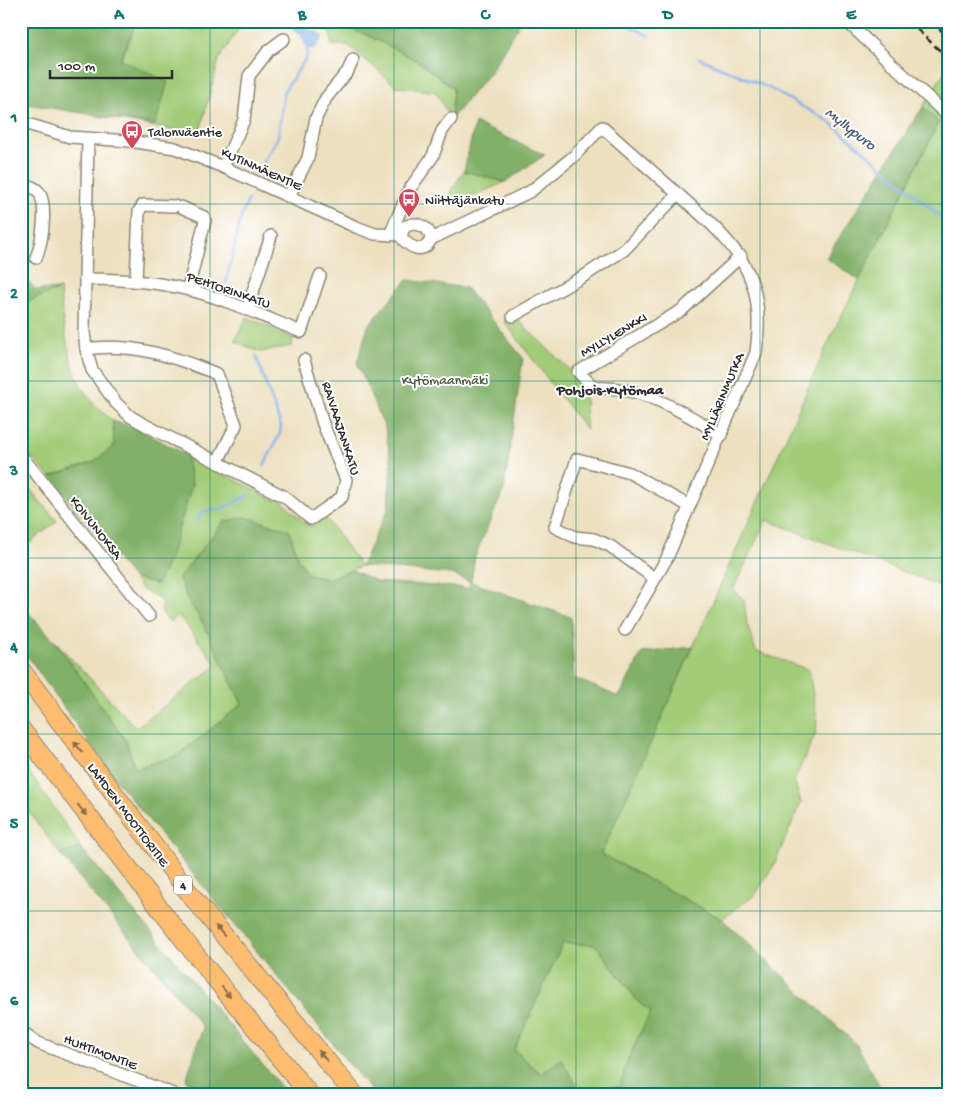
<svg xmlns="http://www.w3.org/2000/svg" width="970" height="1115" viewBox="0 0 970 1115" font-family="'Gochi Hand',sans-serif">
<rect width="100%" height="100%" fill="#fff"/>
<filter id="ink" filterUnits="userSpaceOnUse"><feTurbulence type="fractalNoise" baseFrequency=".02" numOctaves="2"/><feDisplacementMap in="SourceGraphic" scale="10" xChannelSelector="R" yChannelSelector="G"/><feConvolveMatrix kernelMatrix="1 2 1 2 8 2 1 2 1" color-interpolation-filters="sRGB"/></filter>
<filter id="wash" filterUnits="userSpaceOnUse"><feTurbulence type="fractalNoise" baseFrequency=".0096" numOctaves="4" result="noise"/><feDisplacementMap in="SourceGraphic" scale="20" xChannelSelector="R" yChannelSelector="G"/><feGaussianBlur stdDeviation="1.12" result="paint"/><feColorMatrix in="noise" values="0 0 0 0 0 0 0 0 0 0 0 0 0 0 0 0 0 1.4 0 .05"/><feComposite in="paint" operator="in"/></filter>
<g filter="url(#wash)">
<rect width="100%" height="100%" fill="#ede0bf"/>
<g fill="#a2cc78" stroke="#667c52">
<polygon points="137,21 244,21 219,59 199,135 97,116"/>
<path d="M312,21h20l37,15 47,24 37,28 -2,31 -15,-27 -40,-6 -48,-41h-17c2,-15 -7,-19 -19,-24z"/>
<polygon points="949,64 949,589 766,520 733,590 744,600 747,624 756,651 809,670 817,719 816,733 794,781 801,802 774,865 755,895 722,919 601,854 833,332 939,122 923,107"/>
<polygon points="464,171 505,182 448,207 447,198"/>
<path d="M60,289c2,29 7,68 20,95 7,14 21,27 33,37l1,25 -20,16 -44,15 -29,-31v-142z"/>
<polygon points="513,316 570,370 578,372 585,398 586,430 504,321"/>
<polygon points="247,317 293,338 292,346 260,352 235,341"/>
<polygon points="186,454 274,500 280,499 307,525 313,526 325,517 361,566 328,579 308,574 298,559 289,530 200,552 179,578 188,600 204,625 242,704 177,756 135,768 126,741 55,641 136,728 217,665 179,616 170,622 162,613 162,603 156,596 142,590 133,578 157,584 192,485"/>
<polygon points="21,479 57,521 21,550"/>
<polygon points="21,760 81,848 60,854 21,801"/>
<polygon points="562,943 596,945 639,1003 651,1011 628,1059 620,1087 603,1087 593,1094 582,1094 561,1060 541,1074 514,1050"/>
</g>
<g fill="#81b068" stroke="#566e4a">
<polygon points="21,21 137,21 120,59 168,82 155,125 21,103"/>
<polygon points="332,21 521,21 491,71 451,119 453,88 416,60 369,36"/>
<polygon points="923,107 939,122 859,280 826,258"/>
<polygon points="475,123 545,155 505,182 464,171"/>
<polygon points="21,274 36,290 60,289 21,304"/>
<polygon points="407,280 466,288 523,358 504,489 475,556 471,582 571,617 574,678 619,697 642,653 693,647 601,854 722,919 857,1045 884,1094 593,1094 603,1087 620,1087 628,1059 651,1011 639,1003 596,945 563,943 514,1050 541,1074 561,1059 582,1094 374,1094 111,774 21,647 21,605 55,641 126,741 135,768 177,756 242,704 204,625 188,600 179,578 223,522 245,517 289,530 298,559 308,574 328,579 352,570 378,582 469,588 470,582 452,574 361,566 388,509 391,461 385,428 357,363 368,326"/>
<polygon points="113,421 133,427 186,454 192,485 169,561 157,584 133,578 50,477 94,462 114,446"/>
<polygon points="81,848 287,1094 203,1094 186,1080 203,1027 60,854"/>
</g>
<path fill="#7faee9" stroke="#556c8a" d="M276,21h10l34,13 2,4 -8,11 -8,-3c-3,-16 -15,-20 -30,-25z"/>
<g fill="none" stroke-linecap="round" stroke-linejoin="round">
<g stroke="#7faee9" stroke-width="2.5">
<polyline points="620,21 649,36"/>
<polyline points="699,58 769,88 830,122 949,224"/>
<polyline points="263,163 278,137 284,91 307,57 308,44"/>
<polyline points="226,283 240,221 248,200"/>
<polyline points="256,356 281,426 280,433 264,466"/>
<polyline points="198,521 200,514 203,511 219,510 249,495"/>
</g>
</g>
</g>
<g filter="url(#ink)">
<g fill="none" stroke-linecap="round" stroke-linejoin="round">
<g stroke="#8c8675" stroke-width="14">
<g id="minor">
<polyline points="846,21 949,117"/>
<polyline points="21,122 70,137 129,141 175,148 223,167 356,227 375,234 400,235"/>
<polyline points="88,139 84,331 86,349 92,370 116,403 131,417 149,427 285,497 311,519 342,497 346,480 323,424 304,360"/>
<polyline points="223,167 244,120 249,76 269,50 284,39"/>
<path d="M21,184c6,1 14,3 18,8 9,15 3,51 -3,66"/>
<polyline points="289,196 308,158 316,118 326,98 348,71 353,60"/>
<polyline points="181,207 204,217 205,221 188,289"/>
<path d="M412,224c10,0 18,5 19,15 -7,17 -22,8 -30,-2l3,-10z"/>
<polyline points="390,235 409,190 433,156 442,131 451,119"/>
<path d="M431,239l100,-48 42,-34 29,-30c26,23 52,46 77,68 57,50 88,78 77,158l-89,205 -42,72"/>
<path d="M85,279c34,0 67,2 100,10 40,9 79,28 116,43l19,-56"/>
<polyline points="136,281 139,211 143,205 174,206"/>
<polyline points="247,310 271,236"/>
<polyline points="513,316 584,276 624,250 678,194"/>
<path d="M86,349c46,-7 89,8 131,25l19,51 -18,36"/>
<path d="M722,435c-40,-23 -80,-50 -127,-47l-17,-16 104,-62 59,-54"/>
<polyline points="21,455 149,616"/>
<polyline points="654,578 610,546 594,539 575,537 555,527 577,459 630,473 689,506"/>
<polyline points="21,1031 38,1043 173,1094"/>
</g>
</g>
<g stroke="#8c8675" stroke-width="20">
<g id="highway">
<polyline points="21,670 193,898 354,1094"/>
<polyline points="21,729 191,949 309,1094"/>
</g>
</g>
<use href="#minor" stroke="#fff" stroke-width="11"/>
<use href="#highway" stroke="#febc70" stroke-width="18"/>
<g stroke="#2b2b2b" stroke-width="2.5" stroke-dasharray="8 4" stroke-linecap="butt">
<polyline points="908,21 949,59"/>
<polyline points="930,21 949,37"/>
</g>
</g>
<defs><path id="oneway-solid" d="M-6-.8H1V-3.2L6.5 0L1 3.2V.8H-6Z" transform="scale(1.25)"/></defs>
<g fill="#8a6c4a">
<use href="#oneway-solid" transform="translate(78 747) rotate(-127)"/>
<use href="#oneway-solid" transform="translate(82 810) rotate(52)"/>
<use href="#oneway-solid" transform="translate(220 931) rotate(-130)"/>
<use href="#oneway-solid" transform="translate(226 992) rotate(51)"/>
<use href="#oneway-solid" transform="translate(323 1056) rotate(-130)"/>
</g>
</g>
<path fill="none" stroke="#0f766e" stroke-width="1" stroke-opacity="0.55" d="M210,21v1073M394,21v1073M576,21v1073M760,21v1073M21,204h928M21,381h928M21,558h928M21,734h928M21,911h928"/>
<defs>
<g id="bus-pin" transform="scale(1.125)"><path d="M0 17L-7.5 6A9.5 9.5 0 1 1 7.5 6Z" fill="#d1495b" stroke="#fff"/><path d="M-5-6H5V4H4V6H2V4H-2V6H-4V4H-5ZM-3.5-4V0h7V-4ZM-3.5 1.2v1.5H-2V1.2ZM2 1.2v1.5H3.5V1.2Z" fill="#fff"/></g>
</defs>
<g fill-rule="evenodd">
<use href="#bus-pin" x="132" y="131"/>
<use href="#bus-pin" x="409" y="199"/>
</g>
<g text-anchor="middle" stroke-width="4" stroke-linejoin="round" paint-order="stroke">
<rect fill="#fff" stroke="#6b6b6b" stroke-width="1" x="174" y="875.5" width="18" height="19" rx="4"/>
<g font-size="12" font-weight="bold" fill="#2b2b2b">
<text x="183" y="889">4</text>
</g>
<g font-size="14" fill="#2b2b2b" stroke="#fff" text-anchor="start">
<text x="148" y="136">Talonväentie</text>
<text x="425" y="204">Niittäjänkatu</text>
</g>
<g font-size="14" fill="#2b2b2b" stroke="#fff">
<text transform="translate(262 168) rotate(24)" y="5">KUTINMÄENTIE</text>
<text transform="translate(229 289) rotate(19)" y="5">PEHTORINKATU</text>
<text transform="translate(613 334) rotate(-30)" y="5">MYLLYLENKKI</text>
<text transform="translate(721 396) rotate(-67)" y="5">MYLLÄRINMUTKA</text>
<text transform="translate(342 428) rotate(72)" y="5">RAIVAAJANKATU</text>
<text transform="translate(97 527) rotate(52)" y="5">KOIVUNOKSA</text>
<text transform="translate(129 814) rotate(53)" y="5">LAHDEN MOOTTORITIE</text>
<text transform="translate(101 1051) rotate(21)" y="5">HUHTIMONTIE</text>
</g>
<g font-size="14" fill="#4f5b42" stroke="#fff">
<text x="445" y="384">Kytömaanmäki</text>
</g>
<g font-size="15" font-style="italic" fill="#4d5f77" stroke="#fff">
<text transform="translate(851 128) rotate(38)" y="5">Myllypuro</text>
</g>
<g font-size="15" font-weight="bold" fill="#2b2b2b" stroke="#fff">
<text x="610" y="394">Pohjois-Kytömaa</text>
</g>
</g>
<rect width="970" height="1115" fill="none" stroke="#fff" stroke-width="55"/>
<path d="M50 70v8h122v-8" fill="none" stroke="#2b2b2b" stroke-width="2.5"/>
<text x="58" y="70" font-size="15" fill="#2b2b2b" stroke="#ffffff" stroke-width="4" paint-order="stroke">100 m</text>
<rect x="28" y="28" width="914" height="1060" fill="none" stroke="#0f766e" stroke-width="2"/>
<g font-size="16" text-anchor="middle" font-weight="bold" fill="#0f766e">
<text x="119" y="19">A</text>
<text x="302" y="19">B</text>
<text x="485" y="19">C</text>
<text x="668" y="19">D</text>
<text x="851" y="19">E</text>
<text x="14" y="122">1</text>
<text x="14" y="298">2</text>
<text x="14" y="475">3</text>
<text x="14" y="652">4</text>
<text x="14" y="828">5</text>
<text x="14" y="1005">6</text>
</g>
</svg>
